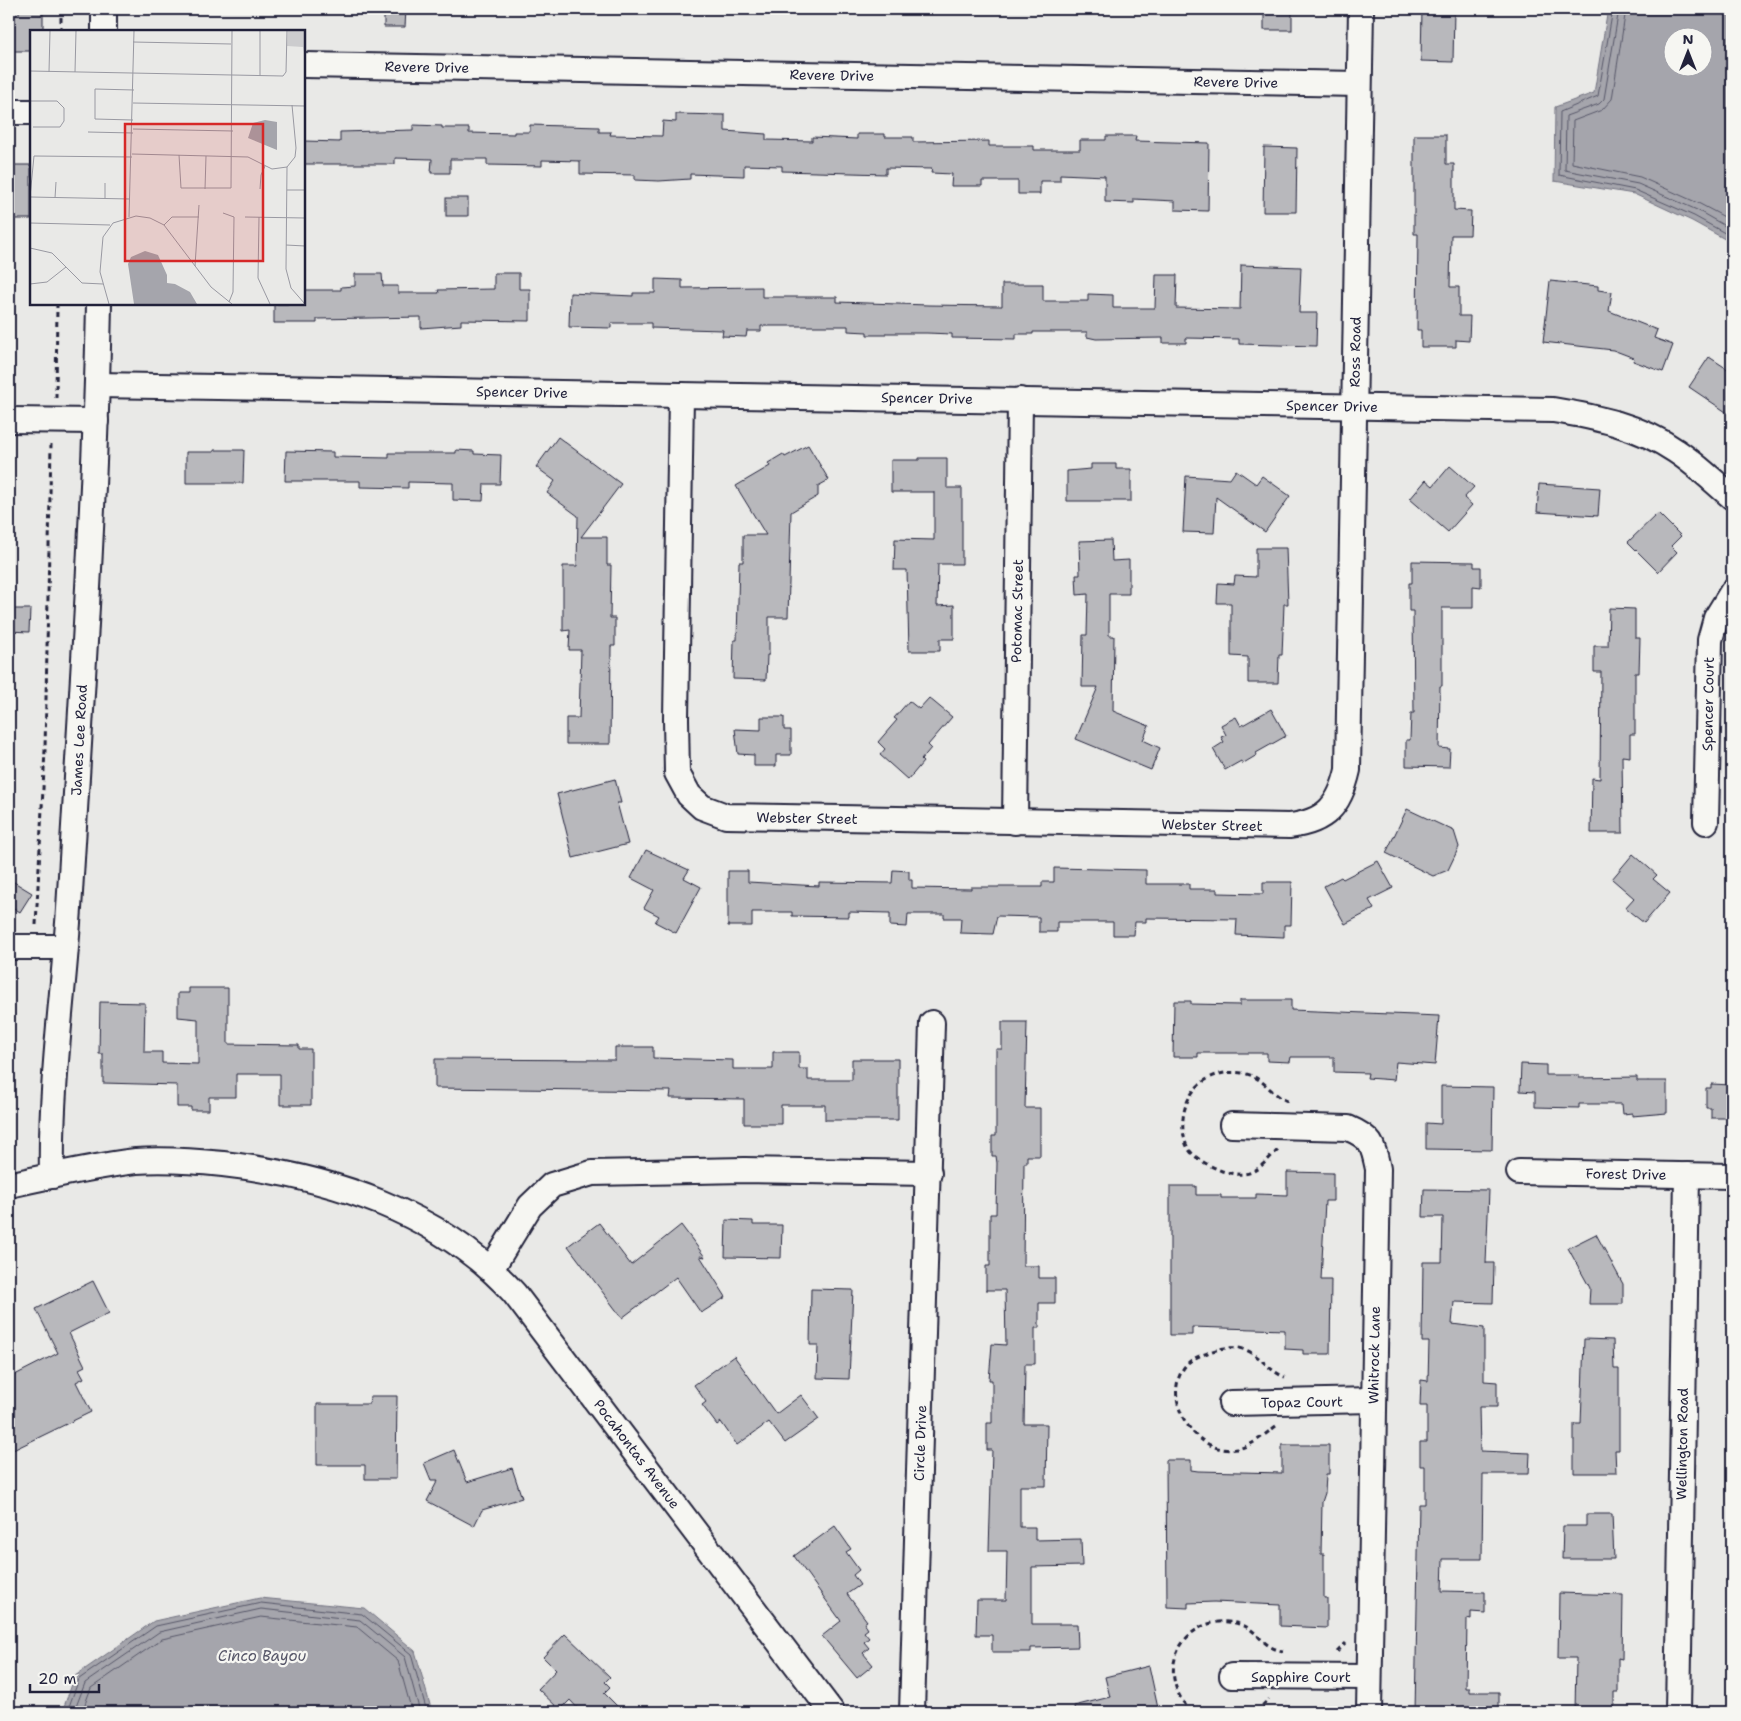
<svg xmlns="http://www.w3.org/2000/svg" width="1741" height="1721" viewBox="0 0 1741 1721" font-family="'Shantell Sans',sans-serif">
<rect width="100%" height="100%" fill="#e9e9e7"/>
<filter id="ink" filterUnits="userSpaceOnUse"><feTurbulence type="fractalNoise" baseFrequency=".02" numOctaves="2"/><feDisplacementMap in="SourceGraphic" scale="10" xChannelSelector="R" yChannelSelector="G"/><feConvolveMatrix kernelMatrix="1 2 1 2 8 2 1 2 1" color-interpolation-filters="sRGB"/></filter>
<g filter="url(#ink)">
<g fill="#a5a5ac" stroke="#71717f" fill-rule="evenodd">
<path d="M1608,9h124v234l-40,-22 -58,-27 -80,-13 1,-74 39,-14zM1674,38h30v30h-30z"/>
<polygon points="260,1598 364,1608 415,1651 432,1712 62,1712 75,1676 154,1621"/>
</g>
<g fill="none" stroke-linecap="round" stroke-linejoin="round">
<g stroke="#565668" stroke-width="1">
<polyline points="1613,9 1598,96 1560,112 1559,175 1635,190 1694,216 1732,237"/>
<polyline points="1619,9 1604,99 1599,104 1566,116 1565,170 1638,184 1697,210 1732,230"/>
<polyline points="1626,9 1612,99 1602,110 1573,121 1572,163 1640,177 1700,204 1732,221"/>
<polyline points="67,1712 79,1679 156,1626 261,1603 362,1614 411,1654 427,1712"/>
<polyline points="74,1712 85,1683 159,1632 261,1609 360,1620 405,1657 420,1712"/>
<polyline points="82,1712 91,1688 162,1639 261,1617 357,1627 398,1661 412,1712"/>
</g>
</g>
<g fill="#b8b8bc" stroke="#22223b">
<polygon points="19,9 43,9 43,31 31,31 31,51 9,51 9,15 19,15"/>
<polygon points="384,9 406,9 405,27 384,27"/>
<rect x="1264" y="9" width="28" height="21"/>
<polygon points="1422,9 1454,9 1453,62 1421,61"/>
<polygon points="676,114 725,115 725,131 766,134 766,140 812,141 812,137 857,139 857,134 885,134 885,137 913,137 913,142 989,141 989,146 1034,146 1034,150 1080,150 1080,140 1106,140 1106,136 1136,136 1135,141 1209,143 1208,211 1175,210 1175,201 1134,199 1134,203 1105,202 1105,176 1060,174 1060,181 1040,181 1040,194 1018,194 1018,181 982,181 982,186 951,186 952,174 931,173 932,169 886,168 886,174 782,171 782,166 744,165 744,176 690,174 690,179 659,181 635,180 635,175 580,174 580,161 542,160 542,166 487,165 487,159 450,159 450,173 431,173 432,159 395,158 395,164 304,164 304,141 340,142 340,132 413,130 413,125 442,126 442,128 469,128 469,133 514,134 514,132 530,132 530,125 599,127 599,132 611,132 610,135 662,136 663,121 676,122"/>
<polygon points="1414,135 1446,135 1446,164 1454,164 1454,210 1471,211 1470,235 1451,235 1450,287 1459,287 1459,316 1470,316 1469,341 1456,340 1456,347 1421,347 1421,330 1417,330 1418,234 1414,234"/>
<polygon points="1264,147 1297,148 1296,212 1263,212"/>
<rect x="9" y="165" width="22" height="54"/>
<rect x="446" y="198" width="22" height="18"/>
<polygon points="1241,265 1301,267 1299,313 1317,313 1316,346 1239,344 1239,339 1186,338 1186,343 1163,343 1163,338 1096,339 1087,337 1087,332 1033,332 1033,334 1016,334 1016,339 952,338 952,334 927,333 885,333 885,335 867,335 867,332 848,331 848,326 761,326 761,331 747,331 746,337 722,336 723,330 651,328 651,323 611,323 611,328 569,327 570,293 633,296 633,293 655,293 655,279 682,280 682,288 762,287 762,297 837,297 837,302 928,305 1002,306 1002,284 1043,284 1043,301 1088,301 1088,294 1113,295 1113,308 1155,308 1156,275 1177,275 1176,308 1240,309"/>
<polygon points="494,273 519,273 519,289 530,289 530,321 461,320 461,325 421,328 421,317 317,319 317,323 274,323 274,304 304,304 304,290 341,290 341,287 355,286 355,274 382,274 383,286 398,286 398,293 439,293 438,290 494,289"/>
<polygon points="1550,281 1598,286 1598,290 1612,292 1609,311 1657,330 1654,338 1673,345 1663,372 1633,361 1634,358 1613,350 1543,342"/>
<polygon points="1709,357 1732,372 1732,416 1689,387"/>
<polygon points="558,437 621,484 581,537 607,537 607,565 611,565 610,618 615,618 615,646 611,646 610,744 566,744 566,718 579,718 581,650 569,650 570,630 563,631 563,566 577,566 578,516 547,493 555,481 536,467"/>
<polygon points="808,445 829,480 818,486 818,496 791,512 788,617 769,617 769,655 767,655 766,680 733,679 734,640 737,640 739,562 743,562 743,535 766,535 736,486 770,466 768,463 783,454 785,457"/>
<polygon points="214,450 244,450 243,483 186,483 186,452 214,452"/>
<polygon points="456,450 474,451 474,454 501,455 500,484 484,484 483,501 453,500 453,483 408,482 408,488 360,487 360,481 285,481 286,451 333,452 333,457 389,458 389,453 456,453"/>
<polygon points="919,458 947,458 947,488 962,488 962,564 938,564 937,606 954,605 954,639 940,639 940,651 909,651 907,570 894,570 895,539 934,540 934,492 891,492 891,460 919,460"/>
<polygon points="1091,464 1116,464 1116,469 1131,469 1131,501 1067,501 1067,471 1091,469"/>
<polygon points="1450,466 1474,487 1464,498 1472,505 1448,532 1410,499 1426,480 1433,486"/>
<polygon points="1236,470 1256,484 1262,476 1290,496 1265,532 1216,497 1214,533 1183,532 1186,476 1230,479"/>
<polygon points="1539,484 1600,488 1598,516 1537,512"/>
<polygon points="1658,513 1681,536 1671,546 1677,552 1658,572 1628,542"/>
<polygon points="1111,540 1112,561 1129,560 1129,594 1109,594 1109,636 1114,636 1113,711 1149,726 1143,740 1160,748 1151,770 1076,739 1098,687 1082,687 1083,635 1087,635 1088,594 1077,595 1076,575 1080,575 1079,541"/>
<polygon points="1256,548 1286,548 1288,604 1284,604 1282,655 1279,655 1278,683 1248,683 1248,657 1231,656 1231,603 1217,603 1218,583 1234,584 1235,576 1256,577"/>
<polygon points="1412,561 1474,562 1474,567 1481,567 1481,587 1473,586 1473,608 1442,608 1442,686 1440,686 1439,748 1450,749 1449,767 1406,766 1406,740 1410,740 1411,713 1414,713 1413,611 1409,611 1409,583 1412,583"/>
<polygon points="1609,608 1635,609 1635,638 1640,638 1639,673 1635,673 1635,734 1630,734 1630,757 1622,756 1623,833 1591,833 1592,778 1600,779 1601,672 1594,672 1594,646 1608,646"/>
<polygon points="9,609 30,609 29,632 9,631"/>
<polygon points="929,698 952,717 928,745 931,748 921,760 923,762 908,780 880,755 885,749 878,742 897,720 894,718 909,701 919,709"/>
<polygon points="1271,709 1286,736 1256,753 1257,755 1242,764 1241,761 1225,770 1213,749 1224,742 1221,737 1226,735 1221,725 1236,717 1241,726"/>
<polygon points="761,717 784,717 784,730 791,730 791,755 776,755 776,766 754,766 754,755 738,754 735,729 761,730"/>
<polygon points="615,779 621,803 617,803 628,844 573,858 557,794"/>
<polygon points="1407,809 1454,831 1459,847 1448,870 1433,876 1386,853"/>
<polygon points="646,850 689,870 684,878 701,887 676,933 655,922 659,916 644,908 654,890 631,878"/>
<polygon points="1633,854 1657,875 1653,879 1670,893 1644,923 1625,908 1634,898 1612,879"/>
<polygon points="1378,861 1393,888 1369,900 1374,909 1345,924 1324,886 1341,877 1343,879"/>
<polygon points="1054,868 1146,870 1146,884 1189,884 1189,889 1217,889 1217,893 1263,894 1263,882 1292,882 1291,925 1284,925 1284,937 1236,935 1237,919 1146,918 1146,922 1135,922 1134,935 1113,935 1113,922 1057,922 1057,932 1039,932 1039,917 997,916 993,934 960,933 961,918 944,918 944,914 908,914 907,927 890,926 890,913 849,912 849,917 792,916 792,912 752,912 752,926 728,926 728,871 748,871 748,882 819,886 819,882 892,883 893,870 909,871 909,880 912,880 912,888 971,889 971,887 1042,887 1042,882 1054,882"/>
<polygon points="9,879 32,893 20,912 9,905"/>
<polygon points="189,988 228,988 228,1044 299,1045 299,1049 311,1049 311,1105 280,1105 280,1074 236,1074 236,1097 209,1097 209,1110 191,1110 191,1107 177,1107 177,1085 103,1083 103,1054 99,1054 100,1002 145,1003 144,1052 162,1052 162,1063 198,1064 198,1019 178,1017 178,993 189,993"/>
<polygon points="1240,1000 1291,1000 1291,1010 1439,1016 1435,1065 1396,1062 1394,1080 1367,1078 1368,1073 1334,1072 1334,1057 1291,1057 1290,1062 1267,1061 1267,1053 1198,1053 1198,1057 1173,1057 1174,1001 1191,1001 1191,1004 1240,1005"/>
<polygon points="1002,1022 1027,1022 1025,1108 1040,1108 1040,1156 1027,1156 1027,1163 1024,1163 1023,1266 1039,1266 1039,1278 1055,1278 1055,1303 1039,1303 1039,1328 1035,1328 1035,1364 1025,1364 1024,1424 1047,1424 1046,1486 1020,1486 1020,1527 1035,1527 1035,1540 1081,1539 1082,1566 1032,1567 1032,1624 1077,1624 1078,1647 1031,1648 1031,1652 992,1652 992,1635 976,1635 977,1600 1006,1600 1007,1551 989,1551 992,1450 987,1450 987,1423 992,1423 992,1380 989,1380 992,1344 1006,1345 1005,1290 986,1290 986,1266 990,1266 990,1214 996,1214 997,1163 996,1156 992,1156 992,1136 996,1136 996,1049 1002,1049"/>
<polygon points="615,1047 653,1047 653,1058 733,1060 733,1069 773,1069 773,1052 799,1052 799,1069 808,1069 808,1080 852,1080 852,1059 898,1059 898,1120 825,1120 825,1105 781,1105 781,1124 744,1124 744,1099 670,1098 671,1091 435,1088 435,1059 615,1060"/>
<polygon points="1521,1064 1546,1065 1546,1075 1579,1075 1579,1078 1637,1077 1637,1081 1667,1081 1667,1113 1632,1116 1632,1113 1623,1114 1622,1104 1579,1104 1579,1108 1535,1107 1535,1092 1520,1091"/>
<polygon points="1711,1084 1732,1085 1732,1118 1711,1118 1711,1108 1706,1108 1706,1088 1711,1088"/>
<polygon points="1441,1086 1493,1087 1492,1150 1426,1149 1426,1123 1441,1124"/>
<polygon points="1287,1172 1333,1173 1333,1201 1325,1201 1321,1280 1331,1280 1330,1354 1303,1354 1303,1350 1285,1349 1285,1330 1192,1327 1192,1335 1170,1335 1170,1186 1196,1186 1196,1195 1221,1195 1221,1198 1256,1198 1256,1194 1287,1195"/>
<polygon points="1424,1189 1489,1190 1486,1263 1494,1263 1493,1303 1454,1302 1452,1324 1484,1328 1484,1381 1497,1382 1497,1407 1479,1407 1480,1451 1530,1453 1529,1474 1483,1474 1482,1559 1443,1559 1442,1591 1485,1592 1485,1613 1471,1612 1471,1620 1467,1619 1466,1688 1470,1688 1470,1692 1499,1692 1499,1712 1415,1712 1419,1504 1425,1504 1425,1466 1420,1466 1420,1442 1427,1442 1427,1406 1420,1406 1421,1380 1428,1381 1429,1342 1422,1342 1423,1262 1442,1262 1443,1217 1423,1217"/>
<polygon points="726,1220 753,1221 753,1225 782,1225 781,1258 725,1257"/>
<polygon points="599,1223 631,1265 681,1225 705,1257 700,1256 726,1297 701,1313 676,1277 622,1318 568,1246"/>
<polygon points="1596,1234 1623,1284 1623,1304 1589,1304 1590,1288 1568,1248"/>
<polygon points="93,1281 109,1313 69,1333 85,1366 79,1369 84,1378 76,1382 91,1412 9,1452 9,1378 58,1353 36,1309"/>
<polygon points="811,1289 853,1290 849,1379 817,1378 818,1345 810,1345"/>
<polygon points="1584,1339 1613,1340 1614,1369 1619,1369 1619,1450 1615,1450 1616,1473 1574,1473 1574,1424 1581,1424"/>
<polygon points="734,1356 776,1414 801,1395 819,1419 785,1443 769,1422 737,1445 721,1422 717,1425 702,1405 706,1402 694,1385"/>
<polygon points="370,1396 397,1396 396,1479 365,1479 365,1465 317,1465 317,1404 369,1404"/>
<polygon points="1282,1445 1329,1445 1329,1474 1326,1474 1325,1493 1322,1502 1321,1554 1324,1554 1324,1598 1327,1598 1327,1628 1280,1626 1280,1605 1214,1602 1188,1603 1188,1608 1167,1607 1166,1460 1191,1460 1191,1470 1198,1471 1282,1473"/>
<polygon points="454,1450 467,1482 512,1468 522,1498 482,1510 474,1526 427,1501 438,1480 431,1480 424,1463"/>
<polygon points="1586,1514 1612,1514 1614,1559 1562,1559 1563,1526 1586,1526"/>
<polygon points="835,1526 851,1549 846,1552 859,1570 853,1575 860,1585 847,1594 867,1621 864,1623 868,1629 864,1632 869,1638 864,1642 869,1648 863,1653 873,1665 857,1678 822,1636 841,1621 794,1556"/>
<polygon points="1559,1593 1623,1595 1622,1659 1618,1658 1618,1692 1614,1692 1614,1712 1575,1712 1576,1658 1558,1658"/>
<polygon points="565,1634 610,1677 605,1682 610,1687 604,1693 623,1712 581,1712 570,1700 560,1710 538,1689 556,1670 543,1657"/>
<polygon points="1149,1666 1159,1712 1075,1712 1074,1706 1110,1697 1105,1677"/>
</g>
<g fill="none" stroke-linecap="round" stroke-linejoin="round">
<g stroke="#22223b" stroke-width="28">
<g id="minor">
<polyline points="104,31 104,9"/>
<polyline points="304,65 1359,84"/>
<polyline points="9,112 31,112"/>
<path d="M97,385l1456,25c43,7 87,16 123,41 20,13 38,31 56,46"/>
<path d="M681,395l-5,324 1,54 12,22 13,12 24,9 563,10c37,-4 51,-21 59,-56l13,-761"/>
<polyline points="9,420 96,421"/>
<polyline points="1015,822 1020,400"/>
<polyline points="1706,822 1710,640 1716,618 1732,592"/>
<polyline points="9,947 65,947"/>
<path d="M1232,1125l116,3c24,10 25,17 30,41l-9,543"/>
<polyline points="1519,1172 1732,1176"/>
<path d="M52,1176c-2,-89 11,-178 17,-267 12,-202 26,-403 30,-605"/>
<path d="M9,1185c40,-9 86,-19 127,-24 28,-2 58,0 87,3 106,12 218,48 291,129l318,419"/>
<polyline points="492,1268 530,1206 552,1185 592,1173 745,1170 929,1173"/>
<polyline points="1231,1403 1374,1400"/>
<polyline points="1232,1676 1369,1677"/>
<polyline points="912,1712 932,1023"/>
<polyline points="1678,1712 1687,1175"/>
</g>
</g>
<g stroke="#22223b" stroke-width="3" stroke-dasharray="5 4" stroke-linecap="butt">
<polyline points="61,31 61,9"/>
<polyline points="56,398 57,304"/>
<polyline points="36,925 45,750 51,444"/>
<path d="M1278,1150c-8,7 -16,17 -26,22 -10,4 -20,2 -30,-1 -10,-4 -25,-11 -32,-20 -5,-6 -6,-14 -7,-21 -3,-35 22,-62 59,-57 22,3 29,23 48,29"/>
<path d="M1276,1426c-12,9 -24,20 -39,23 -43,8 -80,-55 -49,-86 4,-4 11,-7 17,-9 11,-5 21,-7 33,-6 21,3 28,22 47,29"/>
<polyline points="1337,1652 1346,1643"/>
<path d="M1192,1712c-13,-12 -21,-30 -18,-49 6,-31 37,-49 68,-38 17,6 20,23 41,26"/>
<polyline points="1256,1712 1269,1699"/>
</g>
<use href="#minor" stroke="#f6f6f2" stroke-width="24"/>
</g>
</g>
<g text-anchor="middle" stroke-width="4.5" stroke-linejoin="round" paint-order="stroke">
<g font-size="14" fill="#22223b" stroke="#f6f6f2">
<text transform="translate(427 67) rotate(1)" y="5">Revere Drive</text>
<text transform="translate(832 75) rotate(1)" y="5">Revere Drive</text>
<text transform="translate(1236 82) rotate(1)" y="5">Revere Drive</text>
<text transform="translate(1355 352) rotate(-89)" y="5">Ross Road</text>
<text transform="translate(522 392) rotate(1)" y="5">Spencer Drive</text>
<text transform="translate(927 398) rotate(1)" y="5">Spencer Drive</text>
<text transform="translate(1332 406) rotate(1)" y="5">Spencer Drive</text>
<text transform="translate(1017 611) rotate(-89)" y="5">Potomac Street</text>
<text transform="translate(1708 704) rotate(-89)" y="5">Spencer Court</text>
<text transform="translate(79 740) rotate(-87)" y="5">James Lee Road</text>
<text transform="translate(807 818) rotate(1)" y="5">Webster Street</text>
<text transform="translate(1212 825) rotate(1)" y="5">Webster Street</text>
<text transform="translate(1626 1174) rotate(1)" y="5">Forest Drive</text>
<text transform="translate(1374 1355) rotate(-89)" y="5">Whitrock Lane</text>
<text transform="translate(1302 1402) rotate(-1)" y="5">Topaz Court</text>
<text transform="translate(920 1443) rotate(-88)" y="5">Circle Drive</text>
<text transform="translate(1682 1444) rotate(-89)" y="5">Wellington Road</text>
<text transform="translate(637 1454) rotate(53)" y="5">Pocahontas Avenue</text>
<text x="1301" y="1682">Sapphire Court</text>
</g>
<g font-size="15" font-style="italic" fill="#565668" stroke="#f6f6f2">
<text x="262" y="1661">Cinco Bayou</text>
</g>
</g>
<g transform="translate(30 30)">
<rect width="275" height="275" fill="#e9e9e7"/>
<path d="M258,1h17v26l-2,-10 -16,-1z" fill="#ccccce"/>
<path d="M235,90l12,2v28l-29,-12 5,-15zM115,221l13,4 9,20v8l8,1 15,8 7,12h-63l-6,-40 3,-7z" fill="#a5a5ac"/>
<path fill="none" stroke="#9999a2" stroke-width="1" d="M103,12l98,2M0,41l253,5 3,-4 1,-41M19,42l1,-41M45,42l1,-41M230,46v-45M0,71h27l7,7v13l-4,6h-27M103,73l172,3M262,75l4,43 -1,9 -8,10 -1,102 5,19 14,16M103,90l-38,-1v-30l39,1M103,99l100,2M58,102l45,1M102,124l116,3 24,12 15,-2M149,125l2,33h50l1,-157M75,153v16M175,159l1,-33M230,159l1,-14 4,-9M257,160h18M0,167l4,-41 98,1M1,167l99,2M25,168l1,-16M193,183l11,4 -1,75 -4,10M99,187l5,-186M215,187l60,1M229,187l-1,61 12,26M0,193l80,2M134,195l8,-8h27M256,215l19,1M0,218l22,5 30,30 21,1M165,236l4,-61M0,254l17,-2 19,-15M79,274l-9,-32 3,-35 10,-14 23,-7 14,2 14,7 47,62 21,17"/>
<path fill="#d62828" fill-opacity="0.15" stroke="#d62828" stroke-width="2.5" d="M95,94h138v137h-138z"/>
<rect width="275" height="275" fill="none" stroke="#22223b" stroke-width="2.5"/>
</g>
<rect width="1741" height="1721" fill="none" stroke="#f6f6f2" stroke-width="30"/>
<rect x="15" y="15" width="1711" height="1691" fill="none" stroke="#22223b" stroke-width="2" filter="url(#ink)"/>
<g transform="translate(1688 52)"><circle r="24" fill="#f6f6f2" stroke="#a1a1a9"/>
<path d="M0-4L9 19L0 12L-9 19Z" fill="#22223b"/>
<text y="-8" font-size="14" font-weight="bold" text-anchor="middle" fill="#22223b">N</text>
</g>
<path d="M30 1684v8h69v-8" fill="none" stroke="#22223b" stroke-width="2.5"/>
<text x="38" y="1684" font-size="15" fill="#22223b" stroke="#f6f6f2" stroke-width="4" paint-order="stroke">20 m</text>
</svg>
